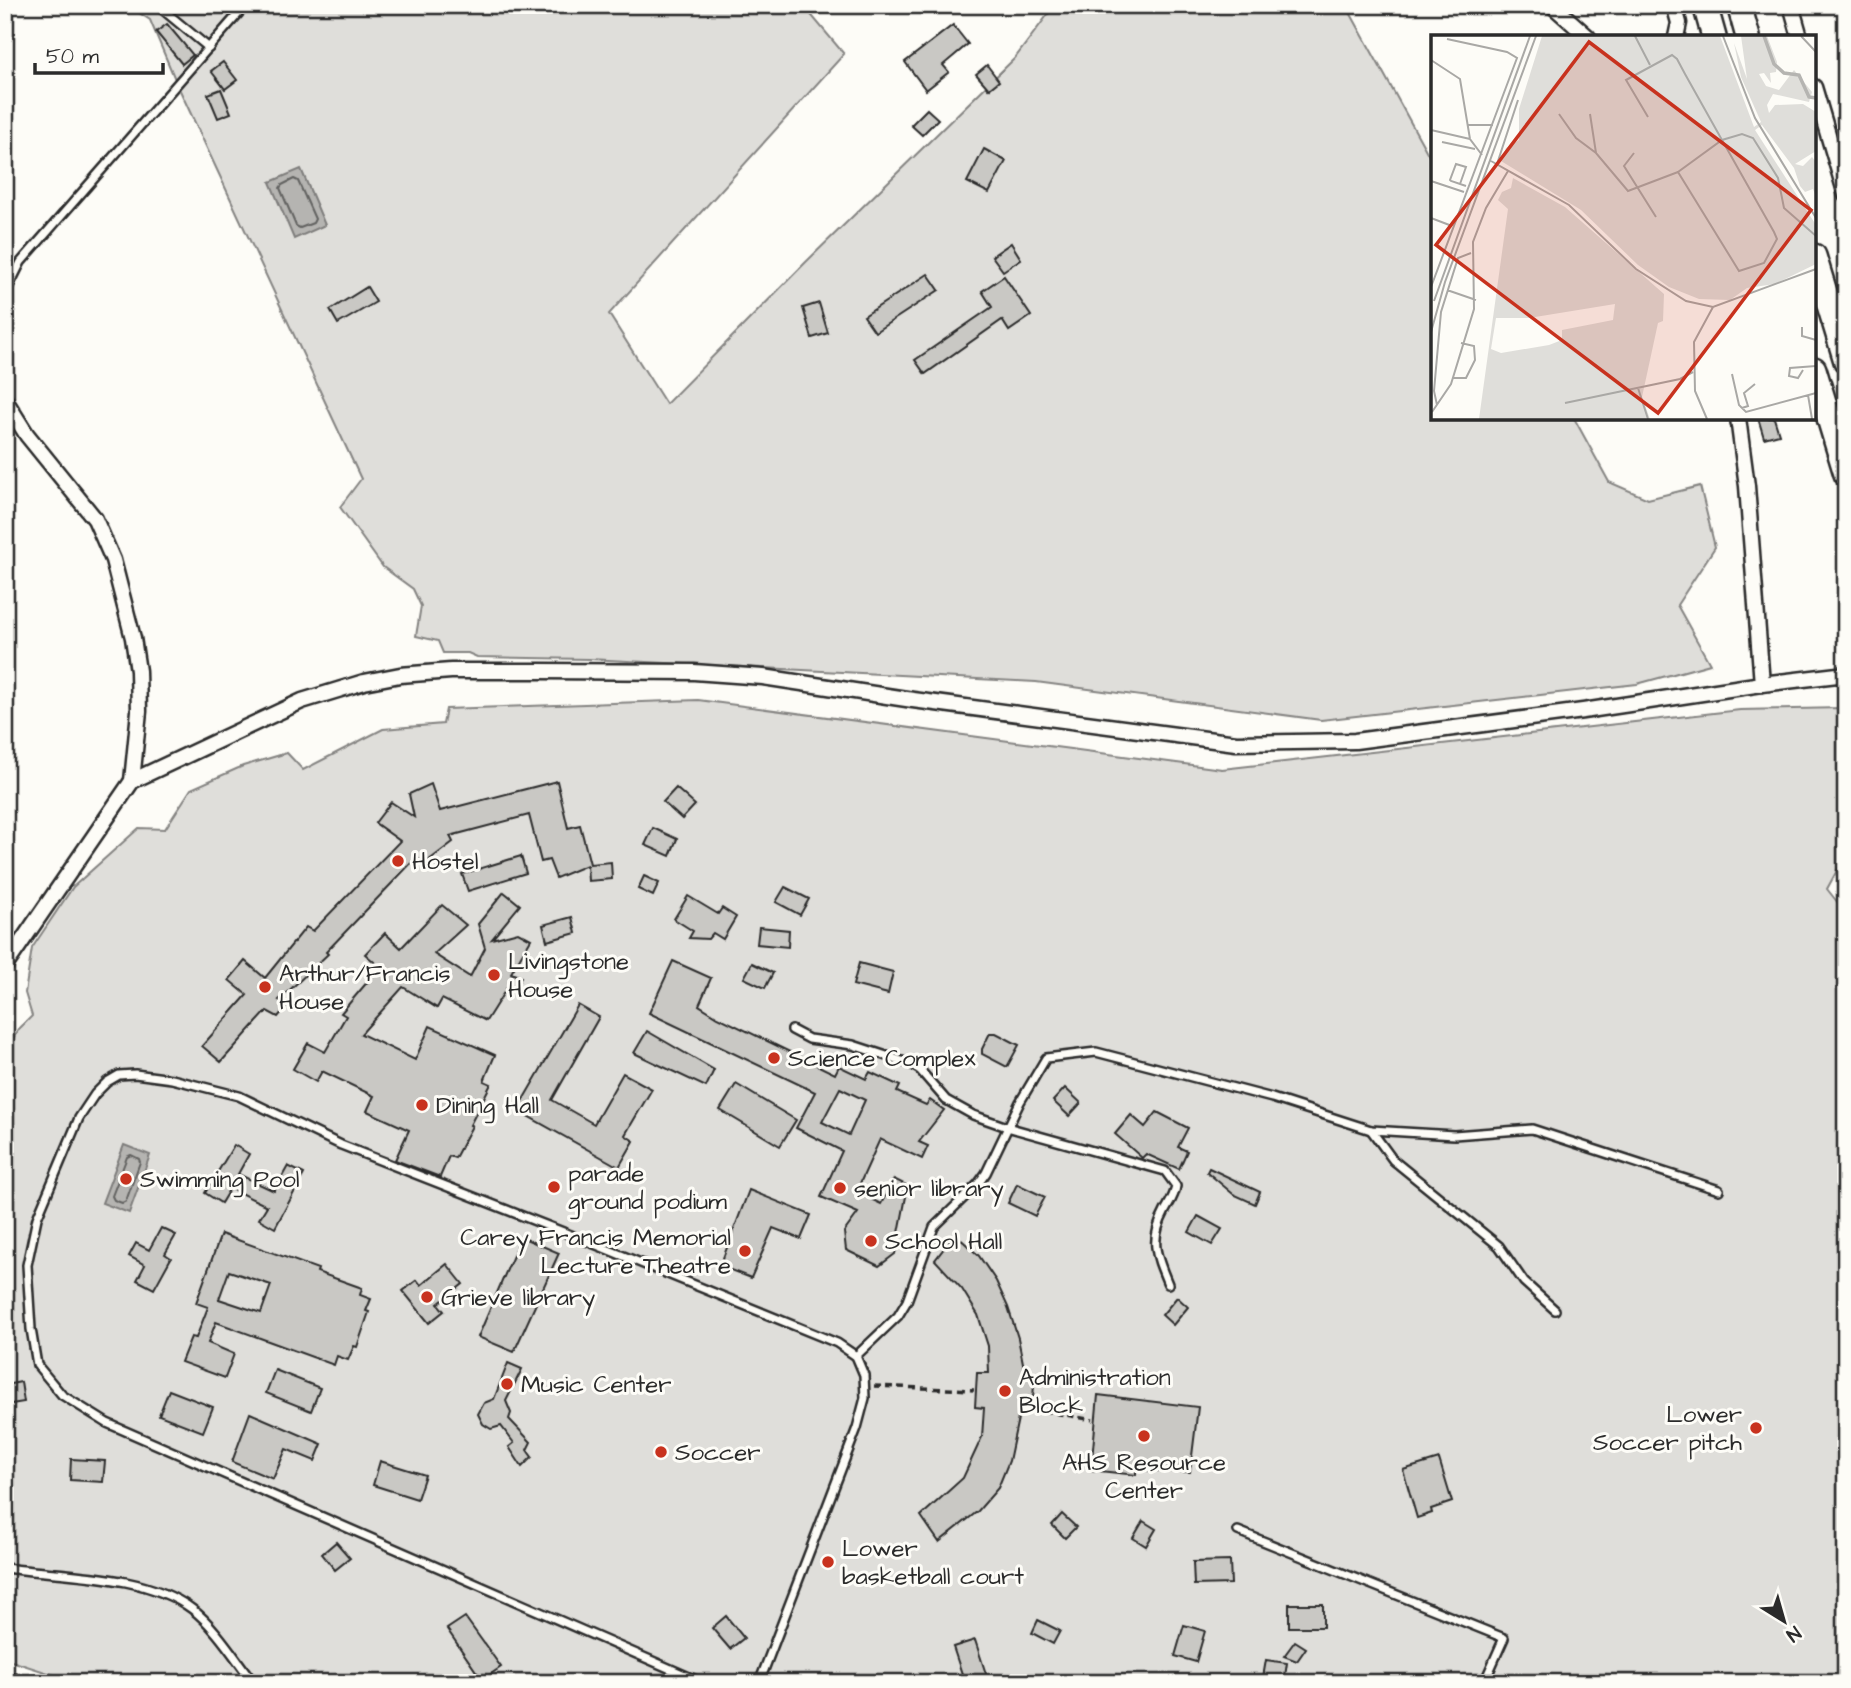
<svg xmlns="http://www.w3.org/2000/svg" width="1851" height="1688" viewBox="0 0 1851 1688" font-family="'Architects Daughter',sans-serif">
<rect width="100%" height="100%" fill="#fdfcf7"/>
<filter id="ink" filterUnits="userSpaceOnUse"><feTurbulence type="fractalNoise" baseFrequency=".0143" numOctaves="2"/><feDisplacementMap in="SourceGraphic" scale="14" xChannelSelector="R" yChannelSelector="G"/><feConvolveMatrix kernelMatrix="1 2 1 2 8 2 1 2 1" color-interpolation-filters="sRGB"/></filter>
<g filter="url(#ink)">
<g fill="#dfdeda" stroke="#858482" stroke-width="2">
<polygon points="127,5 803,5 844,54 609,314 666,404 806,262 1015,58 1055,5 1346,5 1433,163 1433,418 1574,418 1609,482 1648,499 1700,486 1715,547 1677,605 1710,664 1637,684 1321,720 1036,682 589,659 477,657 468,653 443,653 438,641 416,636 421,606 413,589 383,567 340,507 361,479 177,84 150,20"/>
<polygon points="698,700 1222,769 1740,710 1842,708 1846,722 1846,854 1827,889 1846,913 1846,1683 79,1683 5,1659 5,1051 19,1029 32,1016 25,993 32,948 73,887 139,828 165,829 191,789 243,766 287,753 303,770 383,729 443,724 446,709"/>
</g>
<g fill="#b5b4b1" stroke="#7e7d7b" stroke-width="2">
<polygon points="301,169 325,225 294,239 270,182"/>
<polygon points="124,1145 150,1155 129,1213 102,1203"/>
</g>
<g fill="none" stroke-linecap="round" stroke-linejoin="round">
<g stroke="#626261" stroke-width="2">
<polygon points="294,179 298,181 315,219 313,223 300,228 296,226 280,188 282,185"/>
<polygon points="131,1155 139,1159 140,1162 126,1201 122,1203 114,1200 112,1196 127,1157"/>
</g>
</g>
<g fill="#c9c8c4" stroke="#2b2b2b" stroke-width="2" fill-rule="evenodd">
<polygon points="167,24 193,55 182,64 156,32"/>
<polygon points="953,25 968,44 943,65 949,72 926,90 905,62"/>
<polygon points="223,62 237,80 225,89 211,71"/>
<polygon points="987,65 999,81 989,89 976,74"/>
<polygon points="221,89 231,113 218,118 208,94"/>
<polygon points="927,109 938,119 922,135 911,125"/>
<polygon points="984,149 1006,161 989,193 967,182"/>
<polygon points="1011,243 1021,259 1003,271 992,256"/>
<polygon points="928,274 939,290 875,332 864,316"/>
<polygon points="1004,276 1031,316 1009,331 1002,320 925,374 915,360 992,307 982,291"/>
<polygon points="367,287 376,302 338,324 330,310"/>
<polygon points="819,303 828,333 812,338 803,308"/>
<polygon points="1758,418 1774,418 1779,434 1764,438"/>
<polygon points="557,781 568,828 580,825 590,864 611,862 612,879 588,881 587,865 556,878 549,860 541,862 529,815 450,836 453,842 424,864 417,857 326,952 328,954 279,1000 288,1005 278,1017 267,1011 221,1062 202,1046 247,995 229,980 245,961 265,978 306,927 313,931 400,841 375,823 391,802 414,817 409,794 431,784 440,811"/>
<polygon points="676,788 695,805 682,819 663,802"/>
<polygon points="653,828 677,839 670,856 645,845"/>
<polygon points="521,856 526,873 468,891 462,874"/>
<polygon points="644,876 659,883 653,896 638,889"/>
<polygon points="785,887 809,899 800,915 776,902"/>
<polygon points="504,892 520,905 492,939 518,932 531,939 511,973 521,977 516,990 508,986 486,1021 442,999 437,1008 403,987 361,1034 415,1060 430,1026 495,1055 484,1081 491,1084 470,1125 472,1126 455,1158 449,1156 440,1177 395,1160 409,1130 367,1111 374,1096 322,1071 316,1082 293,1069 308,1043 325,1052 346,1016 341,1013 380,967 365,954 385,933 401,948 442,905 466,925 434,954 470,977 485,948 478,924"/>
<polygon points="688,896 718,914 722,908 736,917 723,939 713,933 708,939 689,938 693,931 674,919"/>
<polygon points="572,917 576,933 547,941 543,925"/>
<polygon points="759,927 789,930 788,947 757,944"/>
<path d="M673,961l38,17 -12,27 19,12 117,57 4,-8 27,13 4,-7 30,14 -3,6 29,13 4,-5 14,10 -25,32 9,4 -6,13 -42,-20 -24,53 25,12 13,-25 14,7 -13,68 -16,12 -33,-16 -2,-18 14,-19 -37,-16 21,-46 -46,-23 19,-36 -166,-79zM840,1088l25,12 -16,35 -27,-13z"/>
<polygon points="752,963 773,973 765,988 744,978"/>
<polygon points="859,963 893,972 888,994 853,985"/>
<polygon points="578,1005 599,1017 552,1100 594,1124 623,1073 652,1089 625,1135 634,1141 619,1167 517,1110"/>
<polygon points="647,1031 714,1070 706,1087 634,1053"/>
<polygon points="990,1033 996,1033 1019,1045 1007,1067 982,1054 982,1049"/>
<polygon points="736,1084 796,1120 780,1146 720,1110"/>
<polygon points="1065,1088 1081,1103 1069,1116 1053,1101"/>
<polygon points="1157,1112 1188,1128 1178,1147 1187,1151 1179,1169 1146,1154 1142,1158 1115,1134 1131,1115 1145,1127"/>
<polygon points="234,1145 249,1154 238,1174 274,1191 288,1166 304,1174 275,1228 259,1219 267,1206 230,1188 221,1203 205,1193"/>
<polygon points="1209,1168 1260,1192 1255,1204 1233,1194 1207,1172"/>
<polygon points="1017,1184 1045,1197 1035,1216 1008,1203"/>
<polygon points="749,1190 811,1215 801,1239 773,1228 751,1278 720,1266"/>
<polygon points="1198,1216 1222,1229 1212,1245 1189,1232"/>
<polygon points="161,1228 176,1235 165,1254 171,1258 154,1289 137,1280 145,1265 129,1256 136,1243 149,1250"/>
<path d="M221,1234l97,35 -1,3 45,16 -2,7 11,4 -5,12 3,1 -12,35 -3,-1 -6,14 -11,-4 -3,9 -118,-43 -8,21 26,11 -9,24 -44,-16 10,-25 5,1 12,-31 -12,-4zM229,1271l42,14 -10,28 -42,-14z"/>
<polygon points="955,1234 979,1256 996,1281 1008,1307 1018,1338 1025,1373 1035,1374 1032,1409 1020,1409 1009,1461 998,1488 978,1511 939,1542 921,1516 963,1478 982,1437 984,1408 975,1407 977,1373 989,1373 988,1346 978,1315 962,1289 935,1260"/>
<polygon points="521,1237 559,1253 514,1352 478,1337"/>
<polygon points="447,1264 463,1284 438,1304 444,1311 429,1323 403,1291 417,1280 421,1285"/>
<polygon points="1177,1297 1188,1307 1173,1325 1162,1315"/>
<polygon points="508,1363 522,1369 506,1401 511,1413 509,1419 531,1442 527,1450 532,1457 522,1467 509,1447 514,1443 501,1426 491,1429 483,1424 478,1414 484,1403 494,1399"/>
<polygon points="275,1370 320,1388 311,1411 266,1393"/>
<polygon points="21,1382 24,1402 5,1405 5,1385"/>
<polygon points="169,1390 213,1407 203,1432 159,1415"/>
<polygon points="1098,1395 1198,1407 1190,1472 1136,1470 1136,1475 1091,1470"/>
<polygon points="250,1413 322,1444 315,1461 286,1449 273,1479 232,1462"/>
<polygon points="71,1459 105,1461 103,1482 70,1480"/>
<polygon points="1439,1459 1452,1502 1431,1509 1432,1513 1417,1518 1403,1470"/>
<polygon points="380,1461 425,1475 417,1499 373,1485"/>
<polygon points="1062,1514 1076,1527 1065,1538 1052,1525"/>
<polygon points="1143,1521 1156,1529 1146,1546 1133,1538"/>
<polygon points="336,1542 350,1558 335,1570 322,1554"/>
<polygon points="1230,1561 1231,1584 1194,1585 1193,1562"/>
<rect x="1289" y="1604" width="34" height="23"/>
<polygon points="726,1616 744,1638 730,1649 712,1628"/>
<polygon points="465,1617 501,1667 482,1680 447,1629"/>
<polygon points="1038,1620 1060,1631 1053,1644 1032,1633"/>
<polygon points="1184,1625 1205,1631 1196,1662 1175,1656"/>
<polygon points="975,1640 987,1677 965,1683 953,1647"/>
<polygon points="1295,1641 1306,1648 1297,1661 1284,1656"/>
<polygon points="1266,1660 1287,1663 1284,1683 1262,1683"/>
</g>
<g fill="none" stroke-linecap="round" stroke-linejoin="round">
<g stroke="#2b2b2b" stroke-width="12">
<g id="service">
<polyline points="157,5 209,48"/>
<polyline points="5,294 21,262 246,5"/>
<path d="M792,1030l17,9 44,6 58,19 9,6 26,30 27,15 34,12 158,44 11,15c-1,9 -6,16 -11,25 -16,30 -9,44 3,73"/>
<polyline points="1371,1130 1393,1160 1499,1246 1524,1282 1555,1310"/>
<polyline points="856,1356 898,1316 907,1301 934,1227 978,1184 986,1173 1020,1102 1046,1058 1096,1052 1272,1098 1371,1130 1454,1135 1532,1129 1719,1190"/>
<polyline points="1238,1531 1504,1638 1484,1683"/>
<path d="M5,1568c59,8 139,5 187,41 23,17 44,51 62,74"/>
<polyline points="703,1683 107,1423 62,1395 37,1365 31,1329 27,1265 37,1218 79,1118 95,1094 107,1082 119,1075 135,1074 172,1079 239,1096 341,1145 599,1246 837,1343 856,1356 864,1375 865,1398 857,1428 759,1683"/>
</g>
</g>
<g stroke="#2b2b2b" stroke-width="19">
<g id="minor">
<polyline points="1552,5 1588,37"/>
<polyline points="1674,5 1679,23 1676,37"/>
<polyline points="1791,5 1800,37"/>
<polyline points="1814,87 1846,195"/>
<polyline points="5,400 27,435 95,519 113,560 133,638 138,671 139,711 132,781"/>
<polyline points="1738,418 1747,486 1762,684"/>
<polyline points="5,966 132,781 302,701 364,682 400,675 451,671 540,671 694,672 763,677 913,700 1236,743 1355,741 1583,711 1762,684 1846,674"/>
</g>
</g>
<g stroke="#2b2b2b" stroke-width="24">
<polyline id="secondary" points="5,1681 11,1683"/>
</g>
<g stroke="#2b2b2b" stroke-width="28">
<g id="trunk">
<polyline points="1705,5 1714,37"/>
<polyline points="1739,5 1748,37"/>
<polyline points="1814,256 1846,361"/>
<polyline points="1814,369 1846,474"/>
</g>
</g>
<g stroke="#2b2b2b" stroke-width="3.5" stroke-dasharray="7 5" stroke-linecap="butt">
<polyline points="874,1386 974,1390"/>
<polyline points="1032,1409 1093,1420"/>
</g>
<use href="#service" stroke="#fdfcf7" stroke-width="7"/>
<use href="#minor" stroke="#fdfcf7" stroke-width="14"/>
<use href="#secondary" stroke="#fdfcf7" stroke-width="19"/>
<use href="#trunk" stroke="#fdfcf7" stroke-width="23"/>
</g>
</g>
<g fill="#c8321e" stroke="#fdfcf7" stroke-width="2.5">
<circle cx="398" cy="861" r="7"/>
<circle cx="494" cy="975" r="7"/>
<circle cx="265" cy="987" r="7"/>
<circle cx="774" cy="1058" r="7"/>
<circle cx="422" cy="1105" r="7"/>
<circle cx="126" cy="1179" r="7"/>
<circle cx="554" cy="1187" r="7"/>
<circle cx="840" cy="1188" r="7"/>
<circle cx="871" cy="1241" r="7"/>
<circle cx="745" cy="1251" r="7"/>
<circle cx="427" cy="1297" r="7"/>
<circle cx="507" cy="1384" r="7"/>
<circle cx="1005" cy="1391" r="7"/>
<circle cx="1756" cy="1428" r="7"/>
<circle cx="1144" cy="1436" r="7"/>
<circle cx="661" cy="1452" r="7"/>
<circle cx="828" cy="1562" r="7"/>
</g>
<g text-anchor="middle" stroke-width="6" stroke-linejoin="round" paint-order="stroke">
<g font-size="24" fill="#2b2b2b" stroke="#fdfcf7" text-anchor="start">
<text x="412" y="869">Hostel</text>
<text x="508" y="969">Livingstone<tspan x="508" dy="28">House</tspan></text>
<text x="279" y="981">Arthur/Francis<tspan x="279" dy="28">House</tspan></text>
<text x="788" y="1066">Science Complex</text>
<text x="436" y="1113">Dining Hall</text>
<text x="568" y="1181">parade<tspan x="568" dy="28">ground podium</tspan></text>
<text x="140" y="1187">Swimming Pool</text>
<text x="854" y="1196">senior library</text>
<text x="731" y="1245" text-anchor="end">Carey Francis Memorial<tspan x="731" dy="28">Lecture Theatre</tspan></text>
<text x="885" y="1249">School Hall</text>
<text x="441" y="1305">Grieve library</text>
<text x="1019" y="1385">Administration<tspan x="1019" dy="28">Block</tspan></text>
<text x="521" y="1392">Music Center</text>
<text x="1742" y="1422" text-anchor="end">Lower<tspan x="1742" dy="28">Soccer pitch</tspan></text>
<text x="675" y="1460">Soccer</text>
<text x="1144" y="1470" text-anchor="middle">AHS Resource<tspan x="1144" dy="28">Center</tspan></text>
<text x="842" y="1556">Lower<tspan x="842" dy="28">basketball court</tspan></text>
</g>
</g>
<g transform="translate(1431 35)">
<rect width="385" height="385" fill="#fdfcf7"/>
<path d="M111,1h178l34,91 7,-5 -20,-45 -7,-34 13,36 -6,-43h26l10,26 -1,10 -6,1 1,10 -7,-10 -5,1 7,12 13,4 15,-20 18,22 -3,10 -36,-8 -6,11 2,8 6,-8 28,-1 13,8v39l-21,13 8,2 9,-9 4,5v35l-3,-8 -8,3 -5,-6 -6,-18 -32,-43 -7,5 61,95v39l-41,20 -28,4 -17,12 -31,-1 -30,-12 -31,-22 -57,-55 -80,-49 5,-13 13,-8v-31zM82,143l52,29 99,87 -1,27 -5,2 -16,74 8,22h-171l29,-210 -10,-9 4,-8 9,-4zM184,269l-2,16 -51,10v10l-13,5 -48,8 -10,-4 5,-31h33z" fill="#dfdeda" fill-rule="evenodd"/>
<path fill="none" stroke="#b5b4b1" stroke-width="3.5" d="M333,1l10,28 10,9 15,2 10,22 7,1"/>
<path fill="none" stroke="#a9a8a5" stroke-width="2" d="M204,1l15,29M292,1l32,82 61,100M370,1l15,16M0,25l29,19 10,60 12,16M128,79l17,24 20,15 32,38 50,-19M159,79l6,39M217,82l-22,-37 46,-25 5,4 8,15 37,66 52,92 3,7 -13,24 -25,8 -61,-99 44,-32 20,-6 11,4 25,40 6,30 32,28M37,90h25M0,95l39,9M11,107l33,7M203,118l-10,13 32,51M60,126l78,44 67,64 50,32 27,6 103,-38M66,129l21,-64M0,146l33,11M29,149l6,-17 -10,-3 -6,16 1,1 15,5M0,183l21,8M0,252l86,-229 -10,-6 -60,-13M16,255l29,10M3,266l96,-265M371,292v9l14,4M0,297l14,-50 91,-246M372,335l-5,8 -9,-2 1,-8 26,-2M301,339l7,31 7,7 70,-19M21,343h14l9,-18 -1,-14 -13,-3M207,353l10,31M377,360l4,24M134,368l115,-24 13,-7M6,370l-3,-14 7,-79 17,-54 13,-5M311,373l6,-2 -4,-13 11,-9M1,377l19,-28 23,-75 -1,-67 13,-34 22,-37M276,384l-12,-28 -1,-49 19,-35"/>
<path fill="#c8321e" fill-opacity="0.15" stroke="#c8321e" stroke-width="3.5" d="M158,7l222,168 -153,203 -222,-168z"/>
<rect width="385" height="385" fill="none" stroke="#2b2b2b" stroke-width="3.5"/>
</g>
<rect width="1851" height="1688" fill="none" stroke="#fdfcf7" stroke-width="28"/>
<rect x="14" y="14" width="1823" height="1660" fill="none" stroke="#2b2b2b" stroke-width="2.5" filter="url(#ink)"/>
<g transform="translate(1784 1621) rotate(143)" stroke="#fdfcf7" stroke-width="5" paint-order="stroke">
<path d="M0-5L12 26L0 18L-12 26Z" fill="#2b2b2b"/>
<text y="-10" font-size="19" font-weight="bold" text-anchor="middle" fill="#2b2b2b">N</text>
</g>
<path d="M35 63v10h128v-10" fill="none" stroke="#2b2b2b" stroke-width="3.5"/>
<text x="46" y="63" font-size="21" fill="#2b2b2b" stroke="#fdfcf7" stroke-width="5" paint-order="stroke">50 m</text>
</svg>
